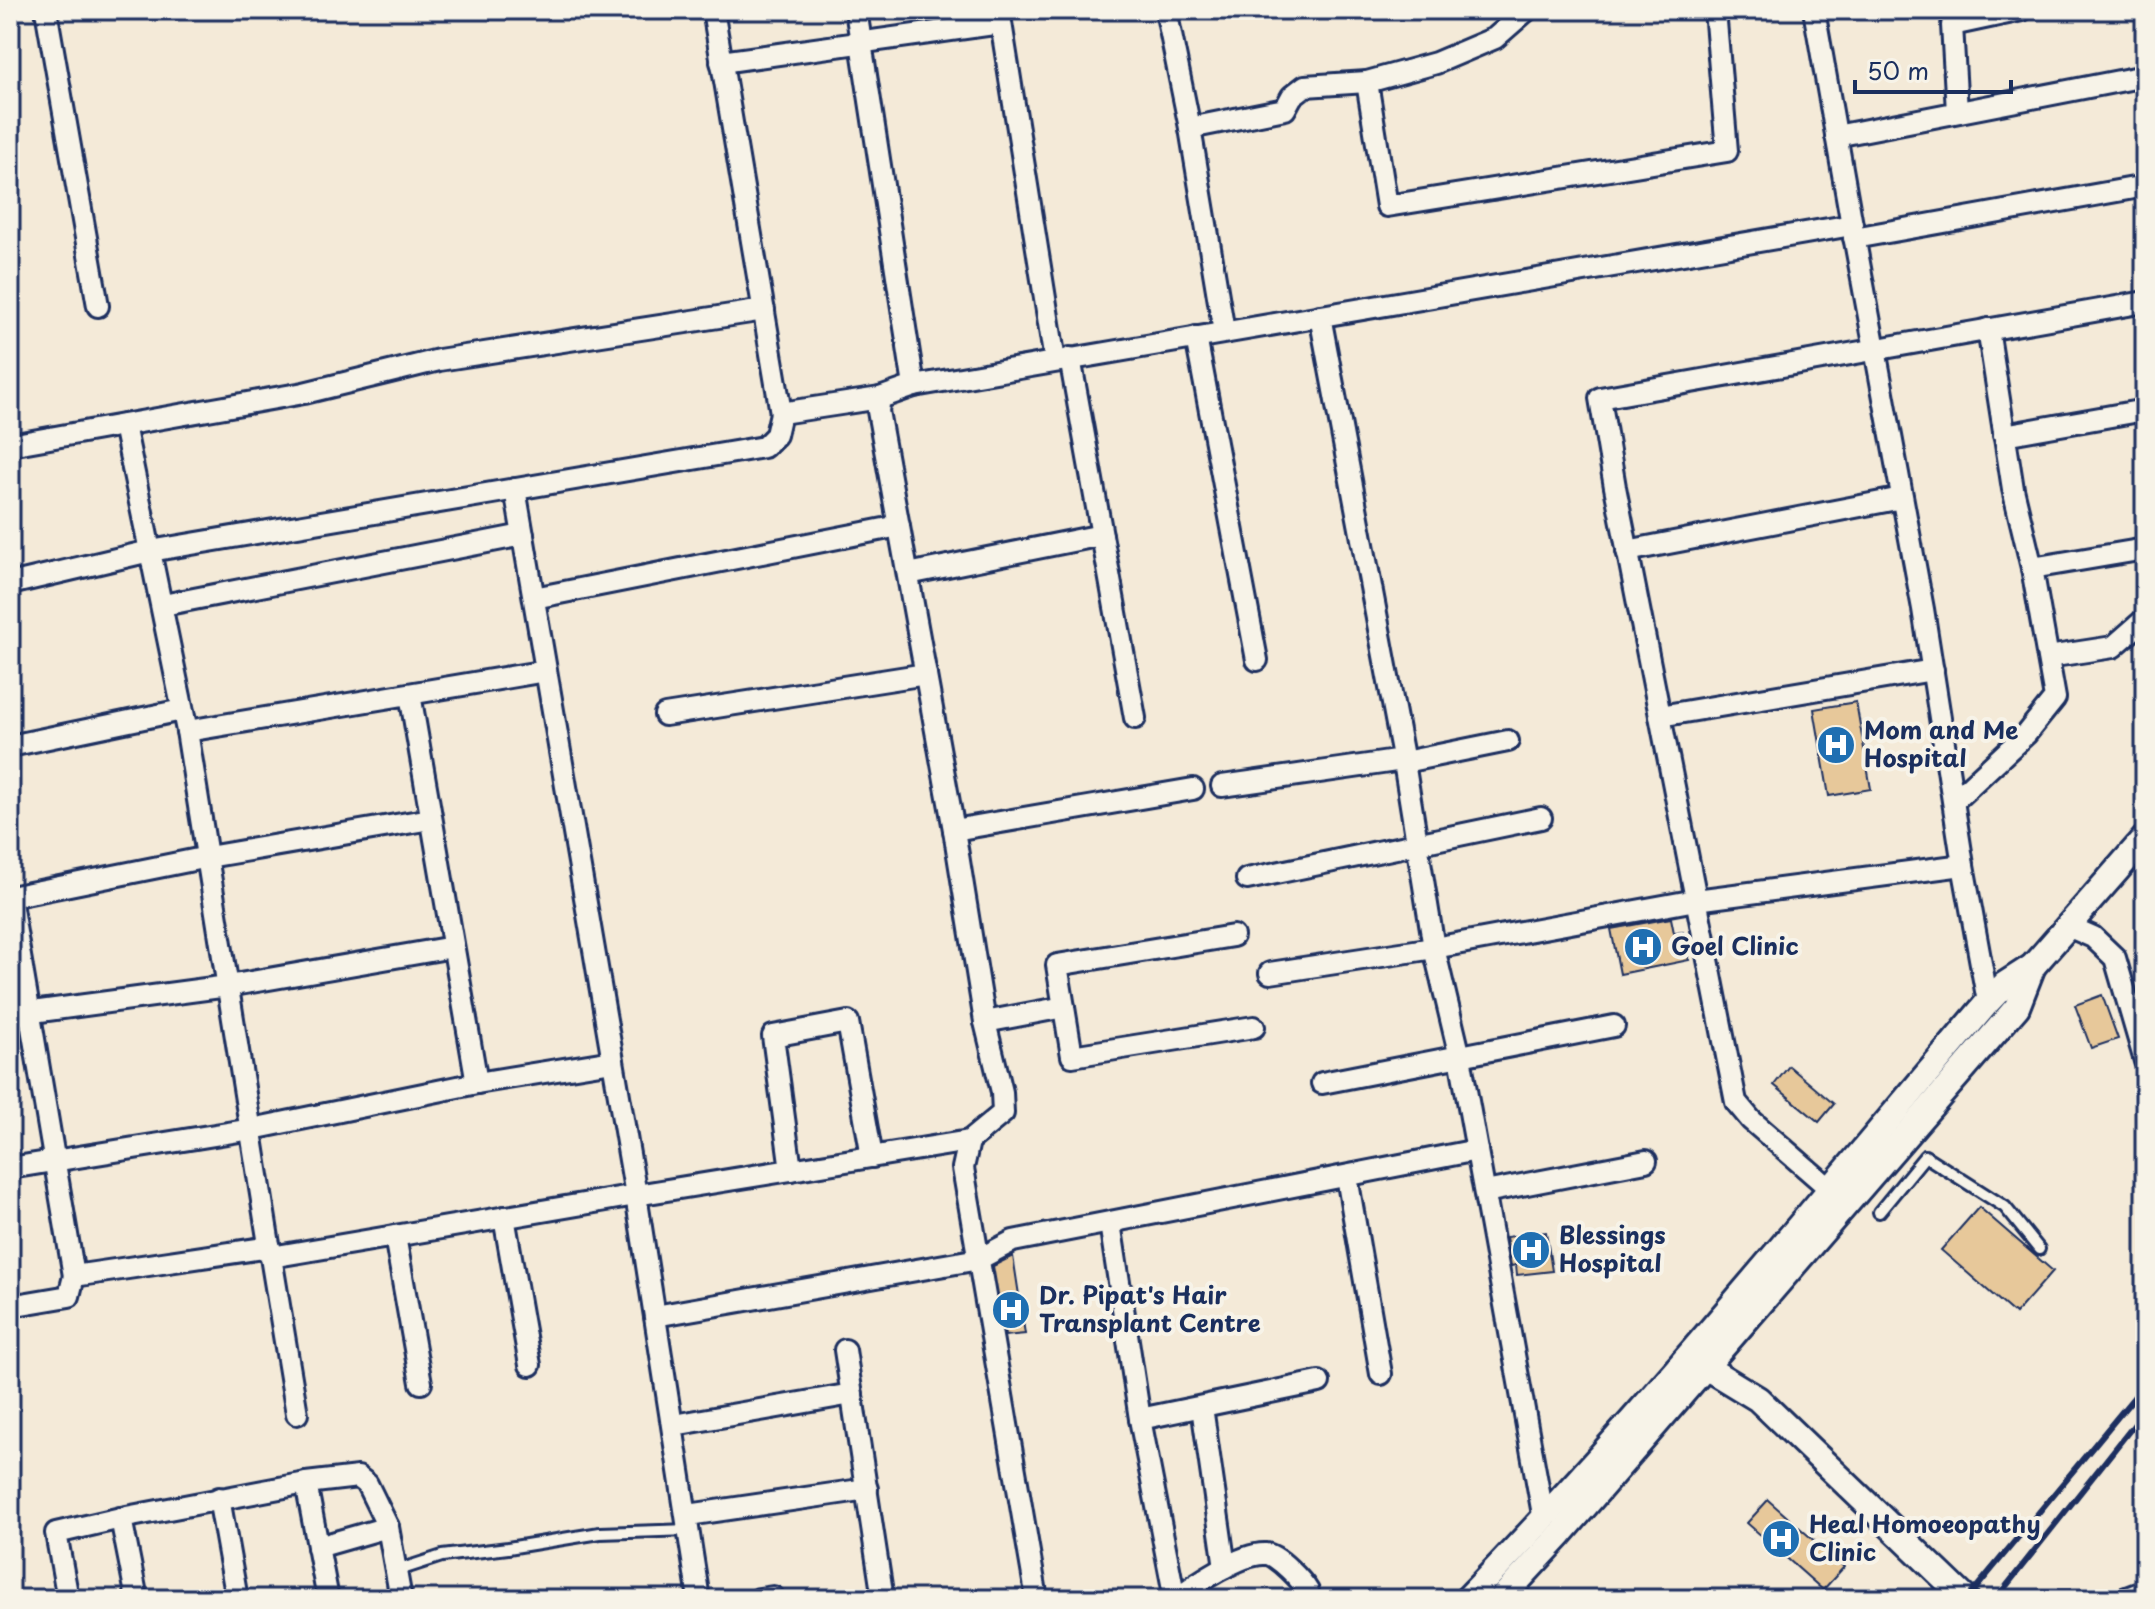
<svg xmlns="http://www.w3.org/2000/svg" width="2155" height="1609" viewBox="0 0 2155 1609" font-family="'Playpen Sans',sans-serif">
<rect width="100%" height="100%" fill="#f4ead8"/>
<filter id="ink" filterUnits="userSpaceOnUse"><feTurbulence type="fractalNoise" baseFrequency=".0125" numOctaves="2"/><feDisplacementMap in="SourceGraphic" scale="16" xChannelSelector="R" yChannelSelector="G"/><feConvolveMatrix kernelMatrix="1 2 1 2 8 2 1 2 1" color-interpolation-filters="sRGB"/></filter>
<g filter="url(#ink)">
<g fill="#e7c89a" stroke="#1b2f5e" stroke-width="2">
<polygon points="1856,702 1871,789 1829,796 1814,709"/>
<polygon points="1671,918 1674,933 1683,932 1689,960 1620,974 1611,929"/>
<polygon points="2102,995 2118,1039 2091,1048 2075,1005"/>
<polygon points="1789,1066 1834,1104 1819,1122 1774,1085"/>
<polygon points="1979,1207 2053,1271 2015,1314 1941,1250"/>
<polygon points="1546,1232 1552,1271 1517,1275 1516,1265 1511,1266 1506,1237"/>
<polygon points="1013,1256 1025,1334 1005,1336 993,1266"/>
<polygon points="1768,1500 1844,1567 1823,1590 1747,1523"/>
</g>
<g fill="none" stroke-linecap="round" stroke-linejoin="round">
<g stroke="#1b2f5e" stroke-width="16">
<g id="service">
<polyline points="1879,1212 1925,1156 2005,1207 2039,1249"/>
<polyline points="396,1571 442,1556 508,1548 600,1533 690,1530"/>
</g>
</g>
<g stroke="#1b2f5e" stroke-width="26">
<g id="minor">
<polyline points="46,10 98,306"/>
<polyline points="713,10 781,413 880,398"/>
<polyline points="856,10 914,386"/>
<polyline points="999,10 1055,361"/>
<polyline points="1166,10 1190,128 1224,332"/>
<polyline points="1527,10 1495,38 1436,63 1367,82 1387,206 1727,151 1715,10"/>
<polyline points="1814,10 1852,225"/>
<polyline points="721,62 1001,23"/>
<polyline points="1957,112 1952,25 2022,10"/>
<polyline points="1190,128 1285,109 1292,96 1305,86 1367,82"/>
<polyline points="1836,136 2145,76"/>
<polyline points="1854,238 2145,186"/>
<polyline points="1320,316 1404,762 1434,948 1460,1057 1544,1520"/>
<polyline points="1196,337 1257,660"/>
<polyline points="1070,358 1135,718"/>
<polyline points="2004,435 2145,410"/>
<polyline points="10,445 304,393 439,360 764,310"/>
<polyline points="515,489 636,1195 969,1141"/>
<polyline points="1627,551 1902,498"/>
<polyline points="2032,568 2145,549"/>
<polyline points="908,574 1102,535"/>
<polyline points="10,584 150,551 124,425"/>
<polyline points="534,598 899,526"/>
<polyline points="163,605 523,535"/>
<polyline points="2048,657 2113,647 2145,619"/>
<polyline points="410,694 477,1083"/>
<polyline points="665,715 926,674"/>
<polyline points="1660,716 1933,670"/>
<polyline points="187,731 546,671"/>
<polyline points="10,746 182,710"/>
<polyline points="1222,786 1403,760 1404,762 1508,741"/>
<polyline points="1954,801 2026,734 2055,698 2032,568 2013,489 1988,329"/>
<polyline points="954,830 1193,789"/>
<polyline points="1247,879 1541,818"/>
<polyline points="10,897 74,1276 270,1247"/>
<polyline points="10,897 208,857 431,819"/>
<polyline points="2068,926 2093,937 2115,958 2145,1061"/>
<polyline points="1233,936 1057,965 1072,1056 1254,1027"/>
<polyline points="1270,973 1434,948 1696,900 1963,865"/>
<polyline points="10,1015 228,986 453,947"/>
<polyline points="985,1022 1064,1007"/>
<polyline points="1322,1083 1614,1026"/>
<polyline points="10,1168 252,1129 477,1083 613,1061"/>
<polyline points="791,1170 773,1036 848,1022 872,1157"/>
<polyline points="1347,1177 1381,1374"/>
<polyline points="1829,1188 1751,1120 1736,1102 1615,487 1600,398 2145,302"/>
<polyline points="1485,1192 1646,1161"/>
<polyline points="504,1217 530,1365"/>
<polyline points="1110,1223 1140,1419 1175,1599"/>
<polyline points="395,1236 421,1383"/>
<polyline points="271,1257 297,1414"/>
<polyline points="10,1306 69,1296 74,1276"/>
<polyline points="655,1316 979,1259 1013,1241 1477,1150"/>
<polyline points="845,1350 883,1599"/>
<polyline points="1202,1407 1225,1567"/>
<polyline points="1140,1419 1319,1382"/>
<polyline points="674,1425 852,1394"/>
<polyline points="306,1483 358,1477 367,1484 388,1527"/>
<polyline points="219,1498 237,1599"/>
<polyline points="688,1515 867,1489"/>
<polyline points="318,1547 388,1527 401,1599"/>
<polyline points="68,1599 56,1533 121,1518"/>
<polyline points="137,1599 121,1518 306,1483 328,1599"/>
<polyline points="699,1599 636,1195 271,1257 187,731 150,551 764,447 776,435 781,413"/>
<polyline points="759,1599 773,1597"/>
<polyline points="1037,1599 963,1168 969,1141 1003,1113 1002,1092 985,1022 954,830 878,411 880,398 914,386 1852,225 1923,609 1963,865 1988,1002"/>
<path d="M1175,1599c19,-14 67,-47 91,-45 11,0 37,28 42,37l-3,8"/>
<polyline points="2124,1599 2145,1591"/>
</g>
</g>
<g stroke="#1b2f5e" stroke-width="30">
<g id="tertiary">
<polyline points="1694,1360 1758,1399 1966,1599"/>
<path d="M1467,1599c184,-190 350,-396 521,-597l17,-18 28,-18 112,-128"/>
<polyline points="1501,1599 1561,1534 2017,1007 2033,966"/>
</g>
</g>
<use href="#service" stroke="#f7f3e8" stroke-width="10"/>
<use href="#minor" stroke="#f7f3e8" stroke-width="20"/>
<use href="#tertiary" stroke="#f7f3e8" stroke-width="24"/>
<g stroke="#1b2f5e" stroke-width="6">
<polyline points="1967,1599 2145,1384"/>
<polyline points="1996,1599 2145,1411"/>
</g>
</g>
</g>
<defs>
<g id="hospital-disc" transform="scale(2)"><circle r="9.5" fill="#1f6fb2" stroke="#f7f3e8"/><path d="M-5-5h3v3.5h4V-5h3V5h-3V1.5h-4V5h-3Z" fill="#fff"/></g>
</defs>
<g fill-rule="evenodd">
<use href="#hospital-disc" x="1836" y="745"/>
<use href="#hospital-disc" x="1643" y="947"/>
<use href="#hospital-disc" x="1531" y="1250"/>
<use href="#hospital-disc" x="1011" y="1310"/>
<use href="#hospital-disc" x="1781" y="1539"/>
</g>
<g text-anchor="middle" stroke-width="8" stroke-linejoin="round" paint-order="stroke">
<g font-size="24" font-weight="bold" fill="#1b2f5e" stroke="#f7f3e8" text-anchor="start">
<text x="1864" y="739">Mom and Me<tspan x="1864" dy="28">Hospital</tspan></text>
<text x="1671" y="955">Goel Clinic</text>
<text x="1559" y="1244">Blessings<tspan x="1559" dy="28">Hospital</tspan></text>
<text x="1039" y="1304">Dr. Pipat's Hair<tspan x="1039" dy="28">Transplant Centre</tspan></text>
<text x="1809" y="1533">Heal Homoeopathy<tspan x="1809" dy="28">Clinic</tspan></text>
</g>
</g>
<rect width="2155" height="1609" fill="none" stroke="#f7f3e8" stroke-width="40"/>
<rect x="20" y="20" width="2115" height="1569" fill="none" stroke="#1b2f5e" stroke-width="3" filter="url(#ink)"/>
<path d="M1855 80v12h156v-12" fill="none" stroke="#1b2f5e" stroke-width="4"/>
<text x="1867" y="80" font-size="24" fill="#1b2f5e" stroke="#f7f3e8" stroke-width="6" paint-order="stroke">50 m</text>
</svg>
